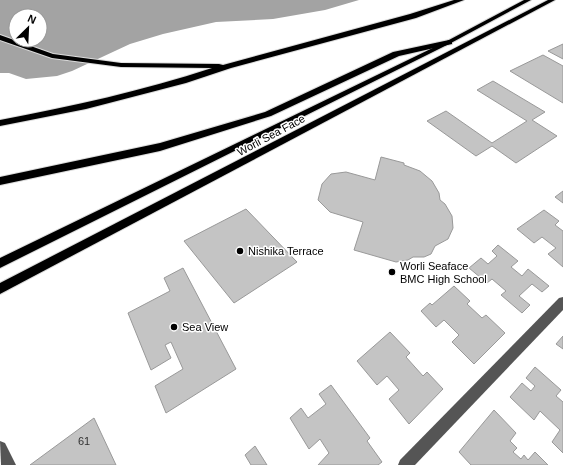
<svg xmlns="http://www.w3.org/2000/svg" width="563" height="465" viewBox="0 0 563 465" font-family="Arial,sans-serif">
<rect width="100%" height="100%" fill="#fff"/>
<path fill="#a3a3a3" fill-rule="evenodd" d="M0,0h359l-34,10 -52,9 -57,3 -53,12 -33,10 -58,27 -15,5 -31,3 -17,-6h-9zM16,16h24v24h-24z"/>
<g fill="#c4c4c4" stroke="#999">
<polygon points="563,44 563,59 548,51"/>
<polygon points="543,55 563,66 563,103 510,71"/>
<polygon points="493,81 545,112 532,120 557,136 516,163 492,146 476,156 427,121 446,111 492,143 527,121 477,90"/>
<polygon points="381,157 404,163 404,165 420,171 432,181 439,193 440,200 445,204 452,216 453,228 448,239 435,246 431,254 424,257 413,257 408,260 396,262 354,250 363,222 330,212 318,200 322,184 331,174 346,172 375,180"/>
<polygon points="563,191 563,203 555,197"/>
<polygon points="246,209 297,262 234,303 184,241"/>
<polygon points="544,210 559,221 555,225 563,231 563,267 548,254 556,248 542,237 534,243 517,229"/>
<polygon points="498,245 518,261 511,267 522,276 528,269 549,286 542,292 532,284 519,296 530,305 522,313 501,295 506,291 492,279 487,283 469,268 481,258 488,264 497,256 492,251"/>
<polygon points="183,268 236,369 166,413 155,386 183,369 171,342 165,345 171,358 151,370 128,313 170,291 164,278"/>
<polygon points="454,286 470,301 467,304 482,318 486,315 505,333 474,364 452,342 459,335 444,320 436,327 421,311 430,303 432,305"/>
<polygon points="390,332 410,353 406,357 423,376 427,372 443,389 409,424 389,399 399,390 387,376 377,385 357,361"/>
<polygon points="563,336 563,349 556,344"/>
<polygon points="535,367 561,390 556,396 563,402 563,453 552,442 560,430 540,411 534,420 510,397 522,383 531,391 535,386 526,378"/>
<polygon points="331,385 370,438 367,441 382,462 378,465 318,465 329,453 320,439 309,449 290,418 301,408 308,418 326,404 319,394"/>
<polygon points="494,410 516,433 510,441 517,448 513,452 521,459 524,455 528,460 535,452 548,465 471,465 459,452"/>
<polygon points="94,418 116,465 30,465"/>
<polygon points="255,446 267,465 251,465 245,455"/>
</g>
<g fill="none" stroke-linecap="round" stroke-linejoin="round">
<g stroke="#dbdbdb" stroke-width="2">
<g id="major">
<polygon points="524,0 531,0 451,43 0,268 0,258 447,41"/>
<polygon points="548,0 555,0 0,294 0,283"/>
</g>
</g>
<g stroke="#dbdbdb" stroke-width="2">
<g id="highway">
<path d="M454,0h10l-48,18 -185,50 -45,15 -100,26 -86,17v-6c72,-14 143,-29 212,-52l-91,-1 -69,-9 -52,-18v-5l53,19 68,9 98,1 4,1 187,-51z"/>
<polygon points="449,40 452,40 452,44 399,56 271,116 160,151 0,185 0,177 160,143 265,112 393,52"/>
</g>
</g>
<g fill="#555" fill-rule="evenodd">
<polygon points="563,297 563,310 415,465 398,465 400,460 559,298"/>
<polygon points="0,441 5,443 16,465 1,465"/>
</g>
<use href="#major" fill="#000" fill-rule="evenodd"/>
<use href="#highway" fill="#000" fill-rule="evenodd"/>
</g>
<g fill="#000" stroke="#fff" stroke-width="1.5">
<circle cx="240" cy="251" r="4"/>
<circle cx="392" cy="272" r="4"/>
<circle cx="174" cy="327" r="4"/>
</g>
<g text-anchor="middle" stroke-width="3" stroke-linejoin="round" paint-order="stroke">
<g font-size="11" fill="#000" stroke="#fff">
<text transform="translate(271 135) rotate(-28)" y="4">Worli Sea Face</text>
</g>
<g font-size="11" fill="#000" stroke="#fff" text-anchor="start">
<text x="248" y="255">Nishika Terrace</text>
<text x="400" y="270">Worli Seaface<tspan x="400" dy="13">BMC High School</tspan></text>
<text x="182" y="331">Sea View</text>
</g>
<g font-size="11" fill="#313131">
<text x="84" y="445">61</text>
</g>
</g>
<g transform="translate(28 28) rotate(24)"><circle r="19" fill="#ffffff" stroke="#999999"/>
<path d="M0-3L7 15L0 10L-7 15Z" fill="#000000"/>
<text y="-6" font-size="11" font-weight="bold" text-anchor="middle" fill="#000000">N</text>
</g>
</svg>
